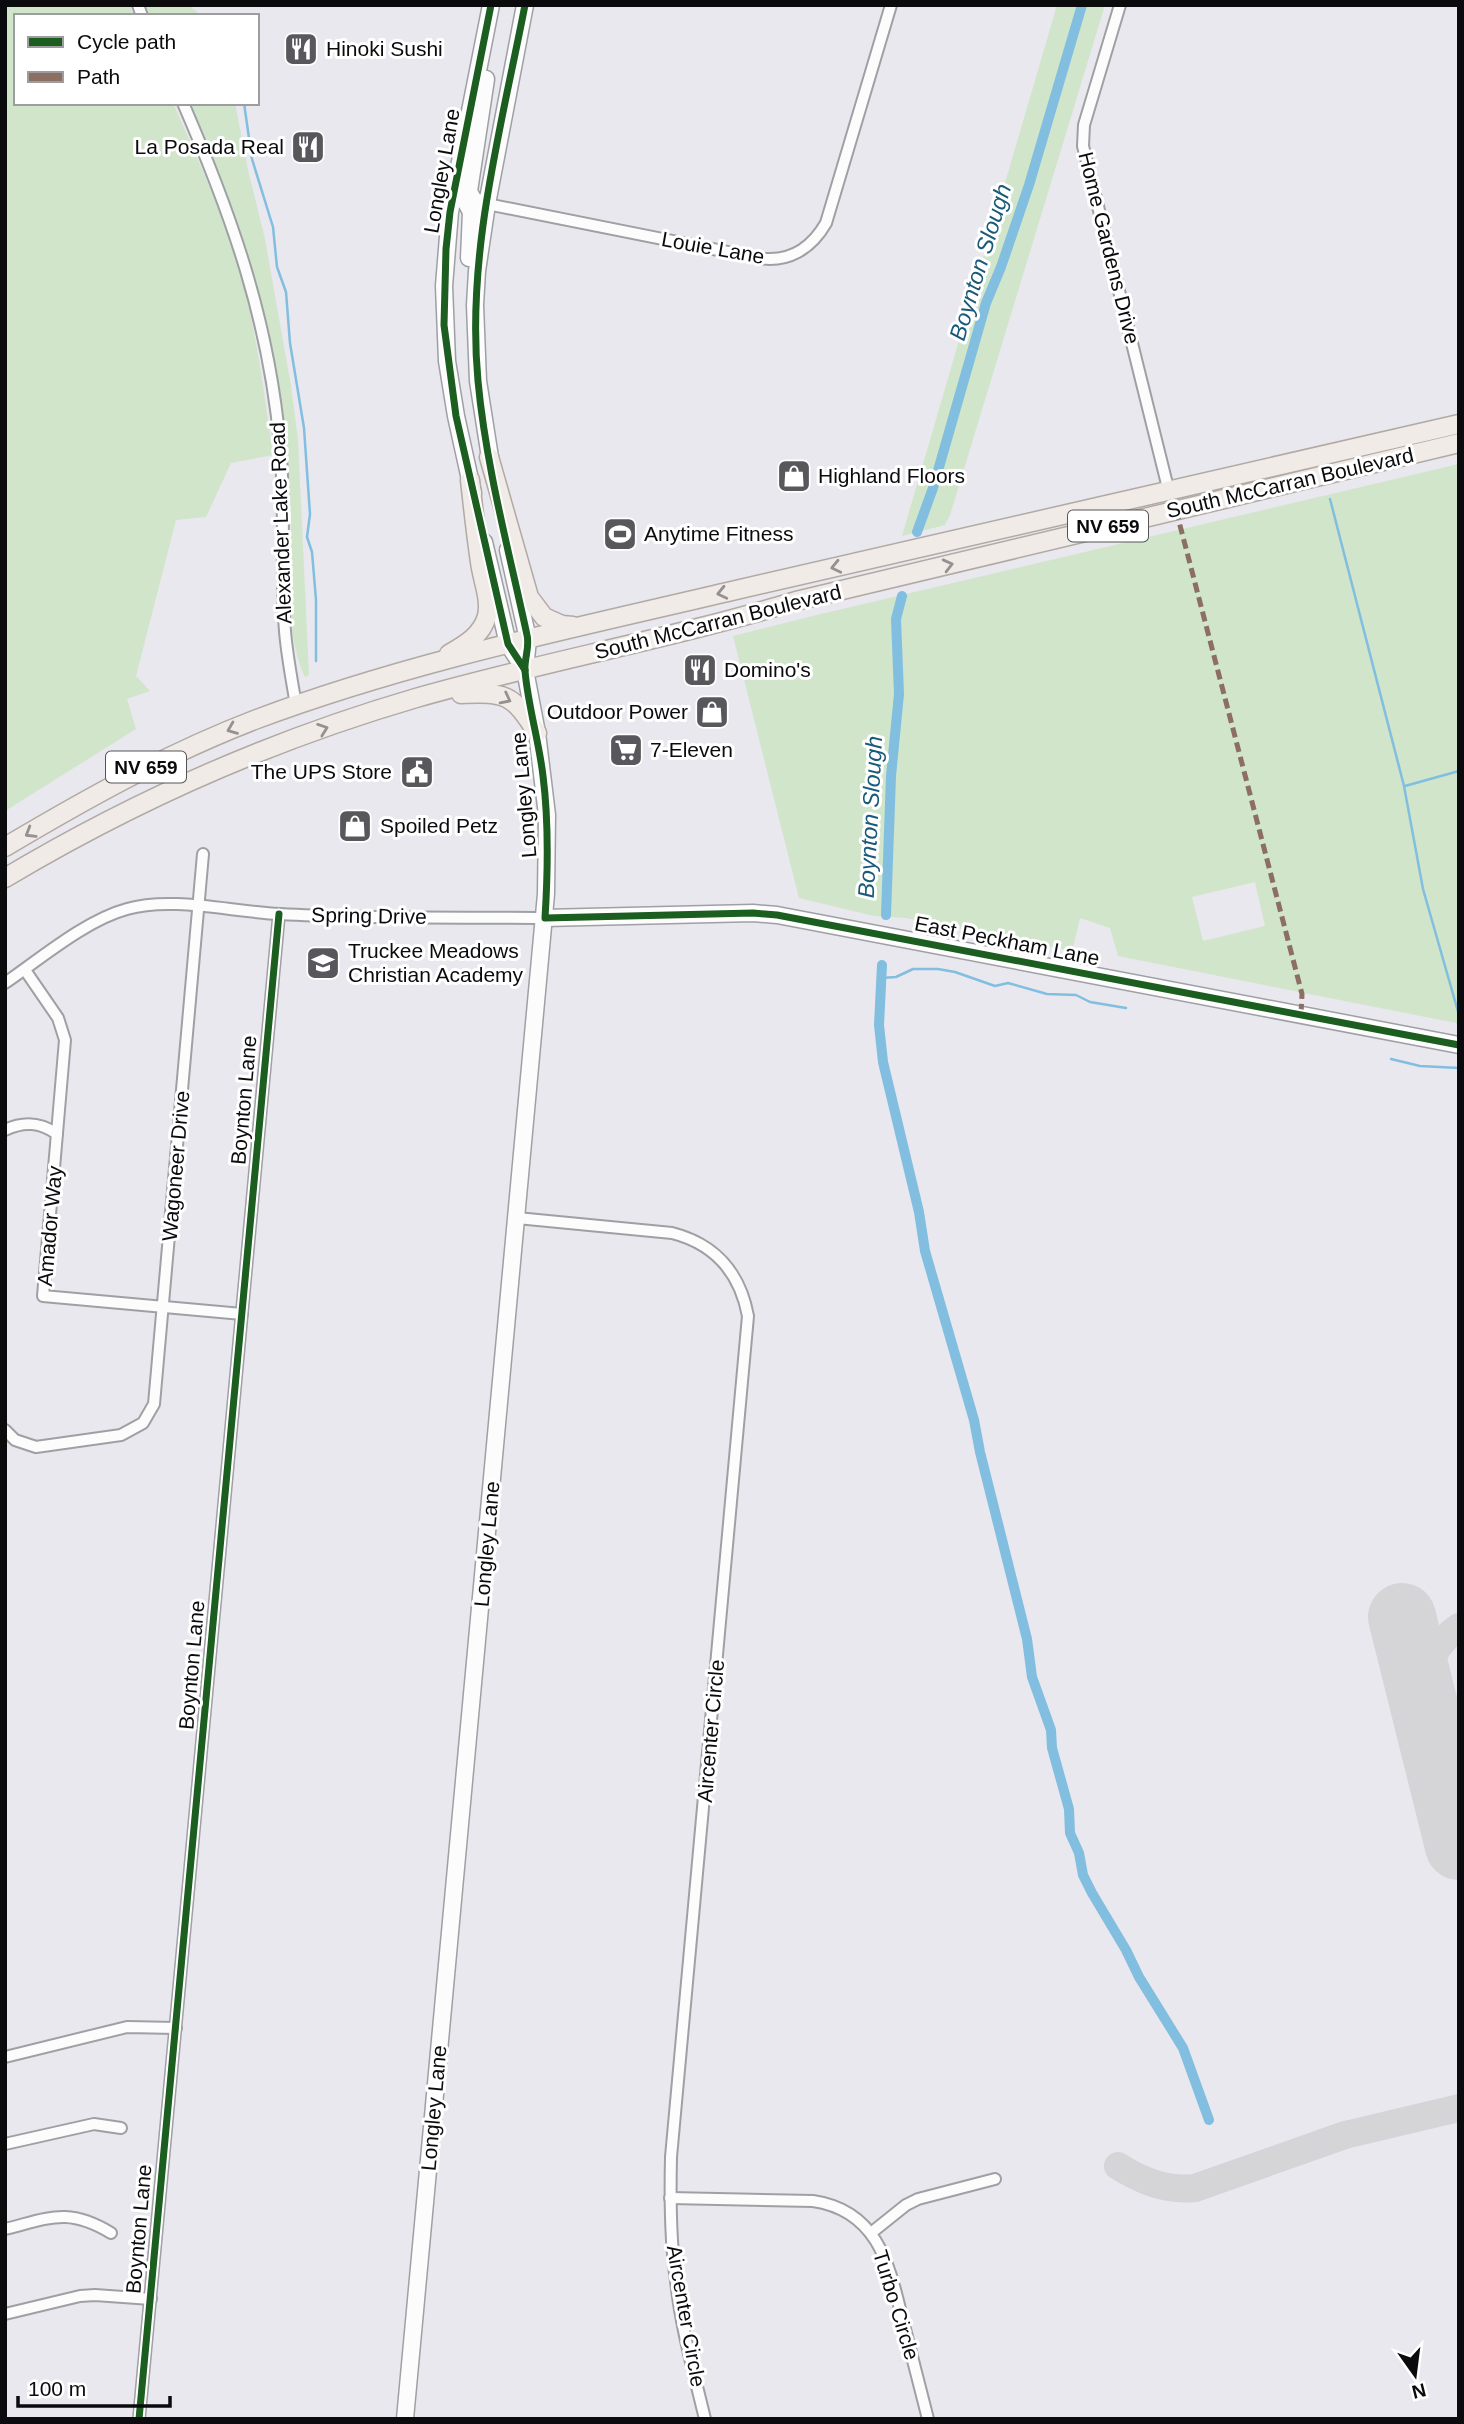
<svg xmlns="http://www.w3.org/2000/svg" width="1464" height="2424" viewBox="0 0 1464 2424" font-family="Helvetica,sans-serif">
<rect width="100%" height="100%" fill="#e8e8ee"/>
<g fill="#d0e5ca" fill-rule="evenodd">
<path d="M5,5h124l5,11h-118v87h157c26,59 55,121 71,184 14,55 21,112 29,168l-42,8 -25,54 -30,3 -40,156 14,15 -23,8 9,30 -131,82z"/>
<polygon points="145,5 188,5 202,16 149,16"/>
<polygon points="1057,5 1105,5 950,515 945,525 902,536"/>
<path d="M189,103h46l13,67 17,69 26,147 7,54 11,235 -4,2c-21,-46 -14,-98 -14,-147 -1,-37 -4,-74 -8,-111 -11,-111 -50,-214 -94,-316z"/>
<path d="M1459,464v564l-3,-5 -338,-67 -8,-28 -30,-10 -8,33 -166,-33 -32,-2 -75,-18 -66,-262 88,-22zM1255,882l10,44 -62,15 -11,-44z"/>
</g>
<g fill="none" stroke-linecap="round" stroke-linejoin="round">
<g stroke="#82bedf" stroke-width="2.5">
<polyline points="244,103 252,159 273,227 277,267 286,292 290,343 304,428 310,514 307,537 312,552 316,600 316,661"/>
<polyline points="1330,499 1404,786 1423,889 1459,1015"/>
<polyline points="1405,786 1459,771"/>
<polyline points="881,978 896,977 913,969 938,969 955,972 995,986 1008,983 1047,994 1076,995 1090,1002 1126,1008"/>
<polyline points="1391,1059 1420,1066 1459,1068"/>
</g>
<g stroke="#82bedf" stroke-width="10">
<polyline points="917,532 933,488 986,303 1001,267 1029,185 1082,5"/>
<polyline points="886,915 891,776 899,694 896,619 902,596"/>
<polyline points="882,965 879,1025 883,1062 919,1212 925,1251 974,1420 980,1452 1027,1639 1032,1677 1051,1730 1052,1748 1069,1809 1070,1833 1079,1853 1083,1875 1092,1893 1126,1950 1139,1977 1183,2048 1209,2120"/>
</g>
<g stroke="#d5d5d8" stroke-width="28">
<path d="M1425,1705c-2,-33 5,-58 34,-78"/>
<path d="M1118,2166c24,15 48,25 77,22l150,-53 114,-27"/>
</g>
<polyline stroke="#d5d5d8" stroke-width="68" points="1402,1617 1459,1846"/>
<g stroke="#9fa0a4" stroke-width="14">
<g id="street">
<polyline points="138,5 142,16"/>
<polyline points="1120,5 1084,125 1083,146 1169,492"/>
<path d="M183,103c49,113 86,218 97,342 6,62 0,124 5,186 2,25 7,50 11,74"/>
<path d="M487,204l271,54c30,5 53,-9 68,-35l65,-218"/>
<polyline points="25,970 58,1018 65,1040 43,1296 242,1314"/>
<path d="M5,983c35,-24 81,-63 122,-74 45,-13 105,3 153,5 88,5 177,3 265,4"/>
<path d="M5,1130c19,-9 35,-8 52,4"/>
<path d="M517,1218l155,15c43,11 68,40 76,83l-77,841c-1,42 -1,83 5,124 5,47 18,92 29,138"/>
<polyline points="5,1430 15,1440 36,1447 121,1435 143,1423 154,1404 203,854"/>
<polyline points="5,2057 127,2027 176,2028"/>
<polyline points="5,2144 94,2124 121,2128"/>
<path d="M670,2198l143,3c68,10 77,69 91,124 8,31 16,63 24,94"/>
<path d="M5,2229c45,-11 63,-22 106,4"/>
<polyline points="871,2233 906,2205 918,2199 995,2179"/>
<polyline points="5,2314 80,2296 95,2295 151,2299"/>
<polyline points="139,2419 279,914"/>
</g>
</g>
<g stroke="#9fa0a4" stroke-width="19">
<g id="secondary">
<polyline points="453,197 465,201 471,212 469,258"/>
<polyline points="484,203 474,201 469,191 486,79"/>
<polyline points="492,470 478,381 475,305 477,271 487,204 525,5"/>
<polyline points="473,493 456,416 447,361 444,286 450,212 491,5"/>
<polyline points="484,542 508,644 525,670"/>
<polyline points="545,918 753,913 777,915 1459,1045"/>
<polyline points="405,2419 546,894 547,815 537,733 525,670 528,639 508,550"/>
</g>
</g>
<g stroke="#b2a9a4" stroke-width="21">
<g id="primary">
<polyline points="489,457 529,597 544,617 562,625 573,626"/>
<path d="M449,654c16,-9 33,-19 38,-38 4,-17 -5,-37 -7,-54 -4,-27 -7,-55 -10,-82"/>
<path d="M461,694c45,-2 52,0 76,39"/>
<path d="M5,847c81,-48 163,-94 252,-128 155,-58 318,-91 479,-129 241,-57 482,-109 723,-166"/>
<path d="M5,878c129,-77 267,-138 411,-180 126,-36 254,-59 380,-97l663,-158"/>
</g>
</g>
<use href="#street" stroke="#fcfcfc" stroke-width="10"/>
<use href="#secondary" stroke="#fcfcfc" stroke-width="16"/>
<use href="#primary" stroke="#f0ebe7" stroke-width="18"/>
<polyline stroke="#8d6e63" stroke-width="5" stroke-dasharray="10 5" stroke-linecap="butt" points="1176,510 1302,994 1301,1014"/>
<g stroke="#fff" stroke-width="11">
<g id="cycleway">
<polyline points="491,5 450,212 446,249 444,325 456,416 508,644 525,670"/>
<path d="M525,5c-24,124 -59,249 -47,376 8,86 31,170 49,254 3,12 -3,24 -2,36 3,35 14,70 18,105 6,47 5,94 2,142l208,-5 24,2 682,130"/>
<polyline points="139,2419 279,914"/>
</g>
</g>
<use href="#cycleway" stroke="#1b5e20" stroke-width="7"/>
</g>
<defs><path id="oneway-chevron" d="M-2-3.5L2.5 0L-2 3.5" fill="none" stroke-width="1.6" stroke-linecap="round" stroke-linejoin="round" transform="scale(1.75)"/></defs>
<g stroke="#949190">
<use href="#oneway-chevron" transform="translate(948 565) rotate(-14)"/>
<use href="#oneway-chevron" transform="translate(836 567) rotate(167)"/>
<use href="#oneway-chevron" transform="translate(722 593) rotate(167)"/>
<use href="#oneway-chevron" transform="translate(506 699) rotate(27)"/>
<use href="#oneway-chevron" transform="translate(232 729) rotate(158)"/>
<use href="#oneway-chevron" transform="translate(323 729) rotate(-20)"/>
<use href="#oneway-chevron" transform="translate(30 833) rotate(149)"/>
</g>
<defs>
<g id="restaurant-square" transform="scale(1.75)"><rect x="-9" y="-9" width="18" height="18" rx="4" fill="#58585c" stroke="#fff"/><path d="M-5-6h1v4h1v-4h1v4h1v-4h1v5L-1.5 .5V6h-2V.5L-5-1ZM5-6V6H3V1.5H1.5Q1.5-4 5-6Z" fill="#fff"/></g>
<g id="shop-square" transform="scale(1.75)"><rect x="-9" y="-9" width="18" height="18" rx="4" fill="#58585c" stroke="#fff"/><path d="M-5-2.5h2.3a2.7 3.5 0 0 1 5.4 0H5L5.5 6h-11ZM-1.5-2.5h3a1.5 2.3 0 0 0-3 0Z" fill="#fff"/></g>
<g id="stadium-square" transform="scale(1.75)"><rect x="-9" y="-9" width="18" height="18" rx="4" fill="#58585c" stroke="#fff"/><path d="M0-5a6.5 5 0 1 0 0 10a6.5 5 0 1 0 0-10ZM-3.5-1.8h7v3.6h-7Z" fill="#fff"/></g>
<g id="supermarket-square" transform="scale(1.75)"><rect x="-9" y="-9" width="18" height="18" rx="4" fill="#58585c" stroke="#fff"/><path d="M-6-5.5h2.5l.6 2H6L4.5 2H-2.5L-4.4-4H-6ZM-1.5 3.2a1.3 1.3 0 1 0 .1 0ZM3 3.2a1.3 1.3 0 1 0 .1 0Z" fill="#fff"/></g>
<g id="civic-square" transform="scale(1.75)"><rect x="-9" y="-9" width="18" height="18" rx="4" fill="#58585c" stroke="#fff"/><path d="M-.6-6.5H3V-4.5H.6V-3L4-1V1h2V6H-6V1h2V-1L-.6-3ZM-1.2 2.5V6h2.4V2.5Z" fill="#fff"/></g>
<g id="school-square" transform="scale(1.75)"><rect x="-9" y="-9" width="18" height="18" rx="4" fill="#58585c" stroke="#fff"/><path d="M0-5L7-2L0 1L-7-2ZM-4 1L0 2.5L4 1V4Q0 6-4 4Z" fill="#fff"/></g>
</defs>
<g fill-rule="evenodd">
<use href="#restaurant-square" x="301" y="49"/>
<use href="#restaurant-square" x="308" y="147"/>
<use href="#shop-square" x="794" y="476"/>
<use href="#stadium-square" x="620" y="534"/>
<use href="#restaurant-square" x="700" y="670"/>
<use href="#shop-square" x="712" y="712"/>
<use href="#supermarket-square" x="626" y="750"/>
<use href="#civic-square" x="417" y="772"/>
<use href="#shop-square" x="355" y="826"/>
<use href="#school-square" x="323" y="963"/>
</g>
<g text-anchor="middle" stroke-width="6" stroke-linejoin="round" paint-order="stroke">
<g fill="#fff" stroke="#545456" stroke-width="2">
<rect x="1068" y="510.5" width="80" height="31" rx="5"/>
<rect x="106" y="751.5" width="80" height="31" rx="5"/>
</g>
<g font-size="19" font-weight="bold" fill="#0b0b0e">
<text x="1108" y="533">NV 659</text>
<text x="146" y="774">NV 659</text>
</g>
<g font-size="21" fill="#0b0b0e" stroke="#fff" text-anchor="start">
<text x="326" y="56">Hinoki Sushi</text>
<text x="284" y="154" text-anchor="end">La Posada Real</text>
<text x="818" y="483">Highland Floors</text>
<text x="644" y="541">Anytime Fitness</text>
<text x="724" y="677">Domino's</text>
<text x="688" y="719" text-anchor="end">Outdoor Power</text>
<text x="650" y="757">7-Eleven</text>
<text x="392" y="779" text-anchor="end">The UPS Store</text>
<text x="380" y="833">Spoiled Petz</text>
<text x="348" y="958">Truckee Meadows<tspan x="348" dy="24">Christian Academy</tspan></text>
</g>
<g font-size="21" fill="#0b0b0e" stroke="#fff">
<text transform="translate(442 171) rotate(-80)" y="7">Longley Lane</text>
<text transform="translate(713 248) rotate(10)" y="7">Louie Lane</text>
<text transform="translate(1109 248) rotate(76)" y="7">Home Gardens Drive</text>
<text transform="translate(1290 483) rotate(-13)" y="7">South McCarran Boulevard</text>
<text transform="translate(281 523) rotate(-92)" y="7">Alexander Lake Road</text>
<text transform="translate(718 622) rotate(-14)" y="7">South McCarran Boulevard</text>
<text transform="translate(524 795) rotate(-95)" y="7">Longley Lane</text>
<text transform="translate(369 916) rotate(1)" y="7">Spring Drive</text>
<text transform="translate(1007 941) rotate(11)" y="7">East Peckham Lane</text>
<text transform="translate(244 1100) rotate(-85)" y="7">Boynton Lane</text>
<text transform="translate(176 1166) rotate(-85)" y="7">Wagoneer Drive</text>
<text transform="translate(50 1226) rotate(-85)" y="7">Amador Way</text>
<text transform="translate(487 1544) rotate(-85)" y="7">Longley Lane</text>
<text transform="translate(192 1665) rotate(-85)" y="7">Boynton Lane</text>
<text transform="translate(711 1731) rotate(-85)" y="7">Aircenter Circle</text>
<text transform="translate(434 2108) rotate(-85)" y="7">Longley Lane</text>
<text transform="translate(139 2229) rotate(-85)" y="7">Boynton Lane</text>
<text transform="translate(896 2305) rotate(73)" y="7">Turbo Circle</text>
<text transform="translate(686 2316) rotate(80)" y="7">Aircenter Circle</text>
</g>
<g font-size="23" font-style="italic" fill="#195a7a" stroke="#fff">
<text transform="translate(980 262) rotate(-73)" y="8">Boynton Slough</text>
<text transform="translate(870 817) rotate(-87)" y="8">Boynton Slough</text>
</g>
</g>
<rect width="1464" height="2424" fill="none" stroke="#0b0b0e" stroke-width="14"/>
<rect x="14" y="14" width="245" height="91" fill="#ffffff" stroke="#9d9d9f" stroke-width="2"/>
<rect x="28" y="37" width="35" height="10" fill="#1b5e20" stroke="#9d9d9f" stroke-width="2"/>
<text x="77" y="49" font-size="21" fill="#0b0b0e">Cycle path</text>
<rect x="28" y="72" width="35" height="10" fill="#8d6e63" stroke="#9d9d9f" stroke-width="2"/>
<text x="77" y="84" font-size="21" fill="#0b0b0e">Path</text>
<g transform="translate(1415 2375) rotate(166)" stroke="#ffffff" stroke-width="5" paint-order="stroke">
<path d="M0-5L12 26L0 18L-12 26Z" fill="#0b0b0e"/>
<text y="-10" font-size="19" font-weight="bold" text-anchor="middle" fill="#0b0b0e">N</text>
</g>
<path d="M18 2396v10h152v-10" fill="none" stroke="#0b0b0e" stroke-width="3.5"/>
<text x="28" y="2396" font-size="21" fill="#0b0b0e" stroke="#ffffff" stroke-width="5" paint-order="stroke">100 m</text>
</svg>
